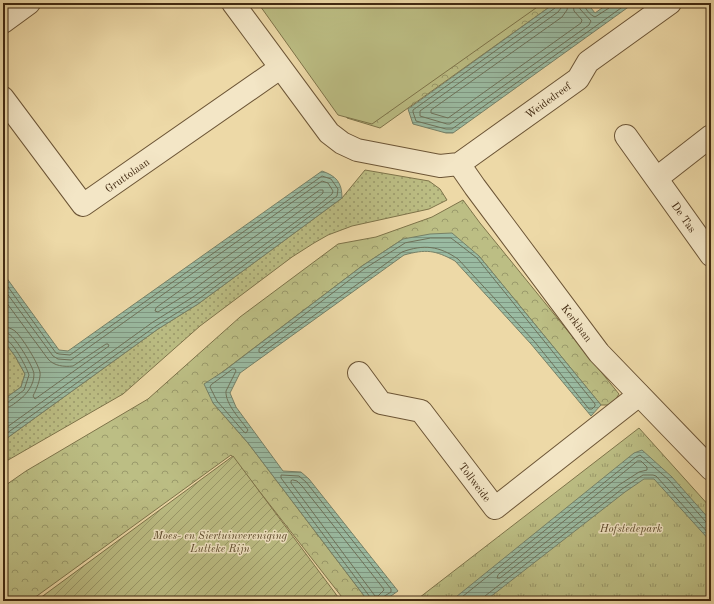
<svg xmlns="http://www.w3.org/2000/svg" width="714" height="604" viewBox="0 0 714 604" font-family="'Old Standard TT',serif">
<defs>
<pattern id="grass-dots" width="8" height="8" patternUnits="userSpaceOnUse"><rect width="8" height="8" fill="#bcbe84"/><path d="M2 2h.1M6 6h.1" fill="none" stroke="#9a9a6b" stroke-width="1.8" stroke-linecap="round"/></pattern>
<pattern id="forest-crowns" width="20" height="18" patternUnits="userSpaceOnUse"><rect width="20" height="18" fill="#bcbe84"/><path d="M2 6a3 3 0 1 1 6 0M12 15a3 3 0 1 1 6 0" fill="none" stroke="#9a9a6b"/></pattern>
<pattern id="park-tufts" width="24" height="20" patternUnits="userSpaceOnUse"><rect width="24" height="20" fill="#bcbe84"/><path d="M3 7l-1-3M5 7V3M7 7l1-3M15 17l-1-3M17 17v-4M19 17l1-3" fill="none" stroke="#9a9a6b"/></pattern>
<pattern id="garden-furrows" width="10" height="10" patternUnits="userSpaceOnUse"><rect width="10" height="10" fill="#bcbe84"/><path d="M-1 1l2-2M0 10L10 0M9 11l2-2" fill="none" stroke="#9a9a6b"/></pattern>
<pattern id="water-rules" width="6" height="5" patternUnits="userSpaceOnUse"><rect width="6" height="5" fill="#9abba2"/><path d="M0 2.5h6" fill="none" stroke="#7f9883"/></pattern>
</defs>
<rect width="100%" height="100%" fill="#edd9a7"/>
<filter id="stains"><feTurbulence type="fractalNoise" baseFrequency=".005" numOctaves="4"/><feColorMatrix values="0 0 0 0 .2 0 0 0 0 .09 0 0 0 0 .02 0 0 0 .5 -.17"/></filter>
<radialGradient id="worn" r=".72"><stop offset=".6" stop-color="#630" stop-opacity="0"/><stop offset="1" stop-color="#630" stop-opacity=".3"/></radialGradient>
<g fill="url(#grass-dots)" stroke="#7e744a">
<polygon points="365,170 429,181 440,189 447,200 429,209 352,226 328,235 314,243 292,257 200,326 123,394 3,463 3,441 158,329 198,304 342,198"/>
<polygon points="3,340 15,356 25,374 21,387 3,400"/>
</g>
<g fill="url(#forest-crowns)" stroke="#7e744a">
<polygon points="512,3 555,3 380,128 347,118 283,28"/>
<polygon points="463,200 480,223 619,394 612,405 601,405 479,256 403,239 362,266 217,376 213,403 248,443 368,601 345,601 231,455 30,601 3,601 3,487 26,471 148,399 240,317 338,244 376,237 432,217"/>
</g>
<polygon fill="url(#park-tufts)" stroke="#7e744a" points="639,428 711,508 711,601 415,601"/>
<polygon fill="url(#garden-furrows)" stroke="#7e744a" points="233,456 341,601 36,601"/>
<polygon fill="#bcbe84" stroke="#7e744a" points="258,3 543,3 372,124 338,115"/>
<g fill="url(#water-rules)" stroke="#768168">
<polygon points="555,3 587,3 595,13 609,3 634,3 453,133 446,133 413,124 408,109"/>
<path d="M322,171c14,5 20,11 20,27l-144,106 -40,25 -155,112v-41l18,-13 4,-13 -10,-18 -12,-16v-67l56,77 9,1z"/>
<path d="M452,233l27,23 122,149 -10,11 -60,-72 -76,-83c-20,-11 -29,-12 -51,-6l-164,118 -10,20 6,14 47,64 18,1 8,7 89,112 -14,10h-16l-120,-158 -35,-40 -9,-19 20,-13 138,-105 41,-27 27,-5z"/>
<polygon points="642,450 672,477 711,521 711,542 654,479 644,479 625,492 485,601 451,601 634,453"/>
</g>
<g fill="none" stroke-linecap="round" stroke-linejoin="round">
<g stroke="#6e725a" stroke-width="1">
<polyline points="557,3 555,8 413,110 413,112 416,121 446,129 452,129 628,3"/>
<polyline points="562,3 561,8 558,12 420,111 420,116 447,124 450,124 589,25 591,21 580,9 579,3"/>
<polyline points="568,3 567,10 562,17 431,110 431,113 448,118 581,23 582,20 574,11 573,3"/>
<path d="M584,3c0,5 6,12 11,14l14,-9 2,-5"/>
<polygon points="320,190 323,190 323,193 316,199 190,292 158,312 155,311 156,308"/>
<path d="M431,238h20l26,20 118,146v2l-3,3h-3l-55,-68 -76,-82c-19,-13 -34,-15 -56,-7l-140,101 -3,-1v-3l105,-80 41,-26z"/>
<polyline points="3,280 56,353 59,354 70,355 322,176 331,179 338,189 337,196 196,301 156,326 3,436"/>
<polyline points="3,288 53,356 58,359 71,360 322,181 328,183 333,191 332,194 320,204 193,297 153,322 3,430"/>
<path d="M3,298l45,61c6,7 16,8 25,7l33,-22h2l1,2 -74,53 -2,-3c3,-6 8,-17 7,-24 -2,-9 -18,-35 -25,-41 -4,-3 -8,-4 -12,-4"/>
<path d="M3,333c3,0 4,0 6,1 7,4 24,32 25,40 0,11 -7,20 -15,26 -5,4 -9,8 -16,8"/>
<path d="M3,338c9,1 23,28 26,37l-5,15 -17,13h-4"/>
<path d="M233,369h2l1,2 -10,20c-1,13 15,29 22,39l-2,3 -2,-1 -27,-31 -7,-14 1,-2z"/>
<polygon points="638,461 641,461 647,467 647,470 639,472 619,485 500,578 497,578 498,575"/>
<polygon points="293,480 297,481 302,486 383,588 384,590 378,596 375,596 291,483 291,481"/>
<polyline points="371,601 370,597 281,478 281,475 299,476 306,482 391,589 391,592 383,597 383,601"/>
<polyline points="457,601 636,457 640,455 669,480 706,522 711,524"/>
<polyline points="483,601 485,596 622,489 643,475 653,475 656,476 711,536"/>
</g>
<g stroke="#6c5536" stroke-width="24">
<g id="minor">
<polyline points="233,3 329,133 342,143 357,150 440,166 459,164 578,79 588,62 670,3"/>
<polyline points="3,22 29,3"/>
<polyline points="3,98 83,205 280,68"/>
<polyline points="626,136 711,255"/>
<polyline points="459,164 475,187 599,353 711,469"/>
<polyline points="657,178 711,136"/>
<polyline points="359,373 381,403 421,411 495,508 639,395"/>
</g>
</g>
<use href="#minor" stroke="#f3e6c6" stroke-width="22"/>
</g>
<g text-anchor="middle" stroke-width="3" stroke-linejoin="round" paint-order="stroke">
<g font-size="11" fill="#412911" stroke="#f3e6c6">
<text transform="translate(548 100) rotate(-36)" y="4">Weidedreef</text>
<text transform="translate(127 175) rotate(-35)" y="4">Gruttolaan</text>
<text transform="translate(684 217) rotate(55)" y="4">De Tas</text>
<text transform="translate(577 323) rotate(53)" y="4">Kerklaan</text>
<text transform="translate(475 482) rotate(53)" y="4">Tollweide</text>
</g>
<g font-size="11" font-style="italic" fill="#5a4728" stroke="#f3e6c6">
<text x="631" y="532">Hofstedepark</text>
<text x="220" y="539">Moes- en Siertuinvereniging<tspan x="220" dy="13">Lutteke Rijn</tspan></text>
</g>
</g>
<rect width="714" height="604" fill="none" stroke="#edd9a7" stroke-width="16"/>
<rect x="4" y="4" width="706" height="596" fill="none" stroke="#412911" stroke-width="2"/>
<rect x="8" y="8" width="698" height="588" fill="none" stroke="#412911"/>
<rect width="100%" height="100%" filter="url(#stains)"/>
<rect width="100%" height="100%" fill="url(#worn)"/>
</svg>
